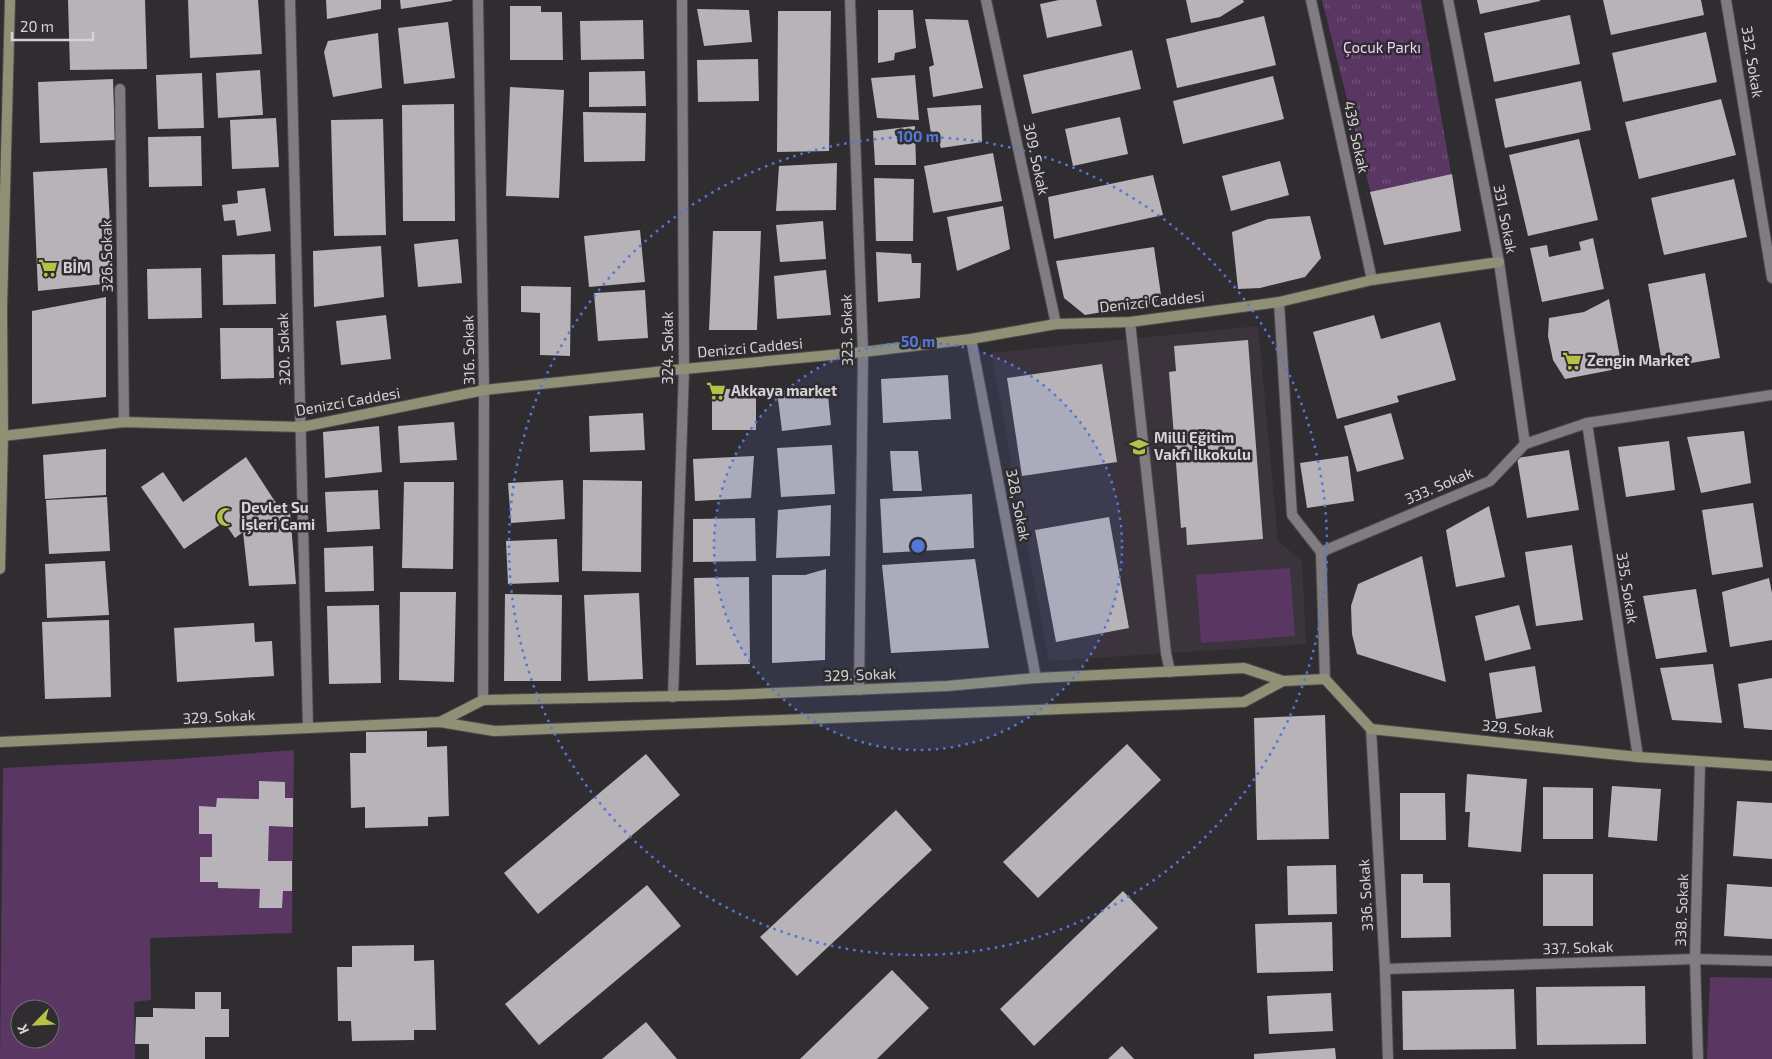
<svg xmlns="http://www.w3.org/2000/svg" width="1772" height="1059" viewBox="0 0 1772 1059" font-family="'Exo 2',sans-serif">
<defs>
<pattern id="park-tufts" width="24" height="20" patternUnits="userSpaceOnUse" patternTransform="scale(1.25)"><rect width="24" height="20" fill="#5a3662"/><path d="M3 7l-1-3M5 7V3M7 7l1-3M15 17l-1-3M17 17v-4M19 17l1-3" fill="none" stroke="#715278"/></pattern>
</defs>
<rect width="100%" height="100%" fill="#302d31"/>
<polygon fill="#3b343d" points="1258,326 1278,541 1302,561 1306,644 1049,661 991,353"/>
<g fill="#5a3662" fill-rule="evenodd">
<polygon points="1290,568 1295,636 1201,643 1196,575"/>
<path d="M294,750l-2,183 -142,5 1,62 -17,2 1,57h-135l3,-291 175,-9zM20,1009h30v30h-30z"/>
<polygon points="1710,977 1772,978 1772,1059 1707,1059"/>
</g>
<polygon fill="url(#park-tufts)" points="1322,0 1421,0 1461,231 1384,245"/>
<g fill="#b7b3b8">
<polygon points="68,0 145,0 147,69 70,70"/>
<polygon points="188,0 258,0 262,54 190,58"/>
<polygon points="326,0 381,0 381,9 327,19"/>
<polygon points="400,0 452,0 452,1 401,9"/>
<polygon points="1059,0 1096,0 1102,26 1047,38 1040,4"/>
<polygon points="1186,0 1243,0 1244,2 1220,17 1191,23"/>
<polygon points="1477,0 1540,0 1540,1 1480,14"/>
<polygon points="1603,0 1701,0 1704,15 1611,35"/>
<polygon points="510,6 541,6 541,12 562,12 563,60 510,60"/>
<polygon points="697,9 749,10 752,42 704,46"/>
<polygon points="878,10 913,10 916,48 895,53 894,60 878,63"/>
<polygon points="778,11 831,11 829,151 777,152"/>
<polygon points="1570,15 1580,64 1494,82 1484,33"/>
<polygon points="1264,16 1276,65 1177,88 1166,39"/>
<polygon points="925,19 968,20 983,88 933,97 929,67 934,65"/>
<polygon points="643,20 644,59 581,60 580,21"/>
<polygon points="448,22 455,78 404,84 398,28"/>
<polygon points="1706,32 1717,82 1623,102 1612,53"/>
<polygon points="378,33 382,88 333,97 324,52 328,41"/>
<polygon points="1132,50 1141,89 1032,114 1023,75"/>
<polygon points="758,59 759,101 698,102 697,60"/>
<polygon points="260,70 263,115 218,118 216,73"/>
<polygon points="645,71 646,106 589,107 589,72"/>
<polygon points="202,73 204,128 158,129 156,75"/>
<polygon points="915,75 919,120 877,118 871,78"/>
<polygon points="1273,76 1284,119 1183,144 1173,101"/>
<polygon points="113,79 115,140 40,143 38,82"/>
<polygon points="1581,81 1591,130 1505,148 1495,99"/>
<polygon points="510,87 564,90 559,198 506,196"/>
<polygon points="1721,99 1736,155 1639,179 1625,122"/>
<polygon points="454,104 455,221 403,221 402,105"/>
<polygon points="981,105 982,142 941,148 936,133 931,134 927,108"/>
<polygon points="583,112 646,113 645,161 584,162"/>
<polygon points="1120,117 1128,154 1073,166 1065,129"/>
<polygon points="276,118 279,167 232,169 230,120"/>
<polygon points="383,119 386,235 334,236 331,120"/>
<polygon points="915,126 916,165 875,165 873,131"/>
<polygon points="201,136 202,186 149,187 148,137"/>
<polygon points="1579,139 1598,220 1528,236 1509,155"/>
<polygon points="993,153 1002,201 933,213 924,166"/>
<polygon points="1280,161 1289,195 1231,211 1222,176"/>
<polygon points="837,163 836,210 776,211 779,166"/>
<polygon points="107,168 113,283 38,291 33,172"/>
<polygon points="1452,174 1461,231 1384,245 1370,192"/>
<polygon points="1153,175 1163,215 1054,239 1048,197"/>
<polygon points="874,178 914,179 913,241 876,241"/>
<polygon points="1734,179 1747,237 1664,255 1651,198"/>
<polygon points="265,188 271,231 237,236 235,220 224,221 222,205 238,203 237,191"/>
<polygon points="1003,206 1010,249 957,271 947,217"/>
<polygon points="1310,216 1321,258 1305,277 1260,288 1238,289 1232,232 1268,219"/>
<polygon points="823,221 826,259 780,262 776,225"/>
<polygon points="640,230 645,282 589,287 584,236"/>
<polygon points="713,231 761,231 757,330 709,330"/>
<polygon points="1593,238 1604,289 1542,302 1530,248 1547,245 1549,257 1581,250 1579,242"/>
<polygon points="458,239 462,283 418,287 414,244"/>
<polygon points="381,246 384,297 314,307 313,251"/>
<polygon points="1154,247 1161,295 1155,303 1085,315 1064,298 1056,261"/>
<polygon points="876,252 911,254 912,263 921,263 920,298 878,302"/>
<polygon points="275,254 276,304 223,305 222,255"/>
<polygon points="201,268 202,318 148,319 147,269"/>
<polygon points="826,270 831,315 777,319 774,276"/>
<polygon points="1705,273 1720,358 1663,368 1648,284"/>
<polygon points="521,286 571,287 570,356 540,355 540,313 521,312"/>
<polygon points="645,290 648,338 598,341 594,293"/>
<polygon points="106,297 106,397 32,404 32,311"/>
<polygon points="1609,299 1622,368 1565,379 1553,360 1548,336 1549,318 1584,312"/>
<polygon points="386,315 391,359 341,365 336,321"/>
<polygon points="1374,315 1381,339 1440,322 1456,380 1397,396 1399,402 1337,419 1313,332"/>
<polygon points="220,328 273,328 274,378 221,379"/>
<polygon points="1248,340 1263,539 1187,545 1186,527 1181,528 1169,372 1176,371 1174,346"/>
<polygon points="1102,364 1117,462 1022,476 1007,378"/>
<polygon points="948,375 951,419 883,423 881,379"/>
<polygon points="827,386 831,425 782,431 777,391"/>
<rect x="712" y="389" width="44" height="41"/>
<polygon points="643,413 645,450 590,452 589,416"/>
<polygon points="1391,413 1404,459 1357,472 1344,426"/>
<polygon points="454,422 457,460 400,463 398,426"/>
<polygon points="379,426 382,472 325,478 323,432"/>
<polygon points="1744,431 1751,483 1701,493 1687,437"/>
<polygon points="1669,441 1675,490 1626,497 1618,447"/>
<polygon points="832,445 835,494 781,497 777,448"/>
<polygon points="106,449 106,495 45,499 43,455"/>
<polygon points="1569,450 1579,510 1527,518 1517,458"/>
<polygon points="890,451 918,451 922,491 893,491"/>
<polygon points="754,456 751,498 695,501 693,459"/>
<polygon points="1348,456 1354,501 1307,508 1300,463"/>
<polygon points="246,457 276,503 290,512 296,584 249,586 243,532 235,538 224,522 184,549 141,487 163,472 183,502"/>
<polygon points="563,480 565,519 511,523 508,483"/>
<polygon points="583,480 642,481 641,572 582,571"/>
<polygon points="404,482 454,482 453,569 402,568"/>
<polygon points="378,490 380,529 327,532 325,492"/>
<polygon points="972,494 974,548 883,553 880,499"/>
<polygon points="107,497 110,551 49,554 46,500"/>
<polygon points="1753,503 1763,567 1712,575 1702,510"/>
<polygon points="831,505 830,556 776,558 778,510"/>
<polygon points="1489,506 1505,577 1456,587 1446,530"/>
<polygon points="1109,517 1129,628 1056,642 1035,530"/>
<polygon points="755,518 756,561 693,562 693,519"/>
<polygon points="557,539 559,582 508,584 506,541"/>
<polygon points="1572,545 1583,620 1536,626 1525,552"/>
<polygon points="373,546 374,591 325,592 324,548"/>
<polygon points="1422,556 1446,682 1357,654 1352,634 1351,606 1358,584"/>
<polygon points="975,559 989,648 891,653 882,565"/>
<polygon points="105,561 109,615 47,618 45,564"/>
<polygon points="826,569 825,660 772,663 772,575 805,575"/>
<polygon points="749,577 750,664 696,665 694,578"/>
<polygon points="1769,578 1772,593 1772,640 1730,647 1722,592"/>
<polygon points="1696,589 1707,652 1656,659 1643,596"/>
<polygon points="400,592 456,592 454,682 399,680"/>
<polygon points="639,593 643,679 588,681 584,595"/>
<polygon points="505,594 562,595 561,681 504,681"/>
<polygon points="379,605 381,683 329,684 327,606"/>
<polygon points="1519,605 1531,649 1485,661 1475,616"/>
<polygon points="109,620 111,697 45,699 42,622"/>
<polygon points="254,623 255,642 272,641 274,676 177,682 174,628"/>
<polygon points="1713,664 1722,723 1672,720 1660,668"/>
<polygon points="1535,666 1542,712 1496,719 1489,673"/>
<polygon points="1772,678 1772,730 1744,728 1738,684"/>
<polygon points="1325,715 1329,839 1257,840 1254,718"/>
<polygon points="427,731 427,747 447,746 449,816 428,817 428,826 365,828 365,807 351,808 350,753 366,753 366,732"/>
<polygon points="1127,744 1161,780 1038,898 1003,862"/>
<polygon points="646,754 680,795 538,914 504,873"/>
<polygon points="1467,774 1527,779 1521,852 1468,847 1470,812 1465,812"/>
<polygon points="259,781 285,782 285,798 293,798 293,827 269,826 268,861 292,861 292,891 283,891 282,908 259,908 260,889 218,888 218,882 200,882 200,857 212,857 212,834 199,834 199,806 216,807 217,798 259,799"/>
<polygon points="1612,786 1661,789 1657,841 1608,837"/>
<polygon points="1543,787 1593,788 1593,839 1543,839"/>
<polygon points="1400,793 1445,793 1446,840 1400,840"/>
<polygon points="1737,801 1772,803 1772,859 1733,856"/>
<polygon points="896,810 932,850 797,976 760,937"/>
<polygon points="1336,865 1337,914 1288,915 1287,866"/>
<polygon points="1401,874 1423,874 1423,883 1450,883 1451,937 1401,938"/>
<rect x="1543" y="874" width="50" height="52"/>
<polygon points="1727,884 1772,887 1772,939 1724,936"/>
<polygon points="647,885 681,926 539,1045 505,1004"/>
<polygon points="1123,891 1158,928 1034,1046 1000,1009"/>
<polygon points="1332,922 1333,971 1257,973 1255,924"/>
<polygon points="414,945 414,961 434,960 436,1030 414,1030 414,1040 352,1041 351,1021 338,1021 337,967 352,967 352,946"/>
<polygon points="892,970 929,1008 877,1059 800,1059"/>
<polygon points="1645,986 1646,1044 1537,1045 1536,987"/>
<polygon points="1514,989 1516,1049 1403,1050 1402,991"/>
<polygon points="195,992 221,992 221,1009 229,1009 229,1037 205,1037 205,1059 149,1059 149,1044 135,1044 136,1017 153,1017 153,1008 195,1009"/>
<polygon points="1331,993 1333,1031 1269,1034 1267,996"/>
<polygon points="646,1022 677,1059 602,1059"/>
<polygon points="1122,1046 1134,1059 1108,1059"/>
<polygon points="1335,1048 1336,1059 1254,1059 1254,1054"/>
</g>
<g fill="none" stroke-linecap="round" stroke-linejoin="round">
<g stroke="#4d4a4e" stroke-width="12">
<g id="street">
<polyline points="290,0 308,728"/>
<polyline points="478,0 484,390 483,700"/>
<polyline points="850,0 863,352 859,690"/>
<polyline points="986,0 1056,324"/>
<polyline points="1311,0 1372,280"/>
<polyline points="1448,0 1499,262 1525,444"/>
<polyline points="1726,0 1772,278"/>
<polyline points="120,89 124,422"/>
<polyline points="1279,302 1292,515 1321,552"/>
<polyline points="1130,322 1166,653 1170,672"/>
<polyline points="971,339 1036,678"/>
<polyline points="1587,423 1638,757"/>
<polyline points="1325,679 1321,552 1490,481 1525,444 1587,423 1772,395"/>
<polyline points="673,697 684,369 682,0"/>
<polyline points="1371,729 1385,969 1388,1059"/>
<polyline points="1385,969 1695,959 1772,961"/>
<polyline points="1698,1059 1695,959 1700,762"/>
</g>
</g>
<g stroke="#4d4a4e" stroke-width="12">
<g id="secondary">
<polyline points="3,436 124,422 302,427 484,390 684,369 863,352 971,339 1056,324 1130,322 1279,302 1372,280 1499,262"/>
<polyline points="0,569 3,436 2,308 10,0"/>
<polyline points="440,722 483,700 728,695 947,686 1036,678 1244,668 1283,681 1325,679 1371,729 1638,757 1772,766"/>
<polyline points="0,742 440,722 494,731 1244,702 1283,681"/>
</g>
</g>
<use href="#street" stroke="#807c81" stroke-width="10"/>
<use href="#secondary" stroke="#909076" stroke-width="10"/>
</g>
<circle cx="918" cy="546" r="204" fill="#5476d7" fill-opacity=".12"/>
<g fill="none" stroke="#5476d7" stroke-width="2.5" stroke-dasharray="2.5 5">
<circle cx="918" cy="546" r="204"/>
<circle cx="918" cy="546" r="409"/>
</g>
<defs>
<g id="supermarket-bare" transform="scale(1.5)"><path d="M-6-5.5h2.5l.6 2H6L4.5 2H-2.5L-4.4-4H-6ZM-1.5 3.2a1.3 1.3 0 1 0 .1 0ZM3 3.2a1.3 1.3 0 1 0 .1 0Z" fill="#b8c147" stroke="#302d31" stroke-width="2.5" paint-order="stroke"/></g>
<g id="school-bare" transform="scale(1.5)"><path d="M0-5L7-2L0 1L-7-2ZM-4 1L0 2.5L4 1V4Q0 6-4 4Z" fill="#b8c147" stroke="#302d31" stroke-width="2.5" paint-order="stroke"/></g>
<g id="mosque-bare" transform="scale(1.5)"><path d="M3.5-4.9A6 6 0 1 0 3.5 4.9A5 5 0 1 1 3.5-4.9Z" fill="#b8c147" stroke="#302d31" stroke-width="2.5" paint-order="stroke"/></g>
</defs>
<g fill-rule="evenodd">
<use href="#supermarket-bare" x="48" y="268"/>
<use href="#supermarket-bare" x="1572" y="361"/>
<use href="#supermarket-bare" x="716" y="391"/>
<use href="#school-bare" x="1139" y="447"/>
<use href="#mosque-bare" x="226" y="517"/>
</g>
<g text-anchor="middle" stroke-width="5" stroke-linejoin="round" paint-order="stroke">
<g font-size="15" fill="#f3cbfd" stroke="#302d31">
<text x="1382" y="53">Çocuk Parkı</text>
</g>
<g font-size="15" fill="#d5d3d6" stroke="#302d31">
<text transform="translate(1752 62) rotate(81)" y="5">332. Sokak</text>
<text transform="translate(1356 137) rotate(78)" y="5">439. Sokak</text>
<text transform="translate(1036 159) rotate(78)" y="5">309. Sokak</text>
<text transform="translate(1505 219) rotate(79)" y="5">331. Sokak</text>
<text transform="translate(107 256) rotate(-91)" y="5">326. Sokak</text>
<text transform="translate(1152 302) rotate(-6)" y="5">Denizci Caddesi</text>
<text transform="translate(847 330) rotate(-91)" y="5">323. Sokak</text>
<text transform="translate(668 348) rotate(-90)" y="5">324. Sokak</text>
<text transform="translate(750 348) rotate(-5)" y="5">Denizci Caddesi</text>
<text transform="translate(284 349) rotate(-92)" y="5">320. Sokak</text>
<text transform="translate(469 350) rotate(-91)" y="5">316. Sokak</text>
<text transform="translate(348 402) rotate(-10)" y="5">Denizci Caddesi</text>
<text transform="translate(1439 486) rotate(-23)" y="5">333. Sokak</text>
<text transform="translate(1018 505) rotate(79)" y="5">328, Sokak</text>
<text transform="translate(1627 588) rotate(81)" y="5">335. Sokak</text>
<text transform="translate(860 675) rotate(-2)" y="5">329. Sokak</text>
<text transform="translate(219 717) rotate(-3)" y="5">329. Sokak</text>
<text transform="translate(1518 729) rotate(6)" y="5">329. Sokak</text>
<text transform="translate(1366 895) rotate(-93)" y="5">336. Sokak</text>
<text transform="translate(1682 910) rotate(-88)" y="5">338. Sokak</text>
<text transform="translate(1578 948) rotate(-2)" y="5">337. Sokak</text>
</g>
<g font-size="15" font-weight="bold" fill="#d5d3d6" stroke="#302d31" text-anchor="start">
<text x="63" y="273">BİM</text>
<text x="1587" y="366">Zengin Market</text>
<text x="731" y="396">Akkaya market</text>
<text x="1154" y="443">Milli Eğitim<tspan x="1154" dy="17">Vakfı İlkokulu</tspan></text>
<text x="241" y="513">Devlet Su<tspan x="241" dy="17">İşleri Cami</tspan></text>
</g>
</g>
<circle cx="918" cy="546" r="8" fill="#5476d7" stroke="#302d31" stroke-width="2.5"/>
<g font-size="15" text-anchor="middle" font-weight="bold" fill="#5476d7" stroke="#302d31" stroke-width="5" stroke-linejoin="round" paint-order="stroke">
<text x="918" y="142">100 m</text>
<text x="918" y="347">50 m</text>
</g>
<g transform="translate(35 1024) rotate(246)"><circle r="24" fill="#302d31" stroke="#726f73"/>
<path d="M0-4L9 19L0 12L-9 19Z" fill="#b8c147"/>
<text y="-8" font-size="14" font-weight="bold" text-anchor="middle" fill="#d5d3d6">K</text>
</g>
<path d="M12 32v8h81v-8" fill="none" stroke="#d5d3d6" stroke-width="2.5"/>
<text x="20" y="32" font-size="15" fill="#d5d3d6" stroke="#302d31" stroke-width="4" paint-order="stroke">20 m</text>
</svg>
